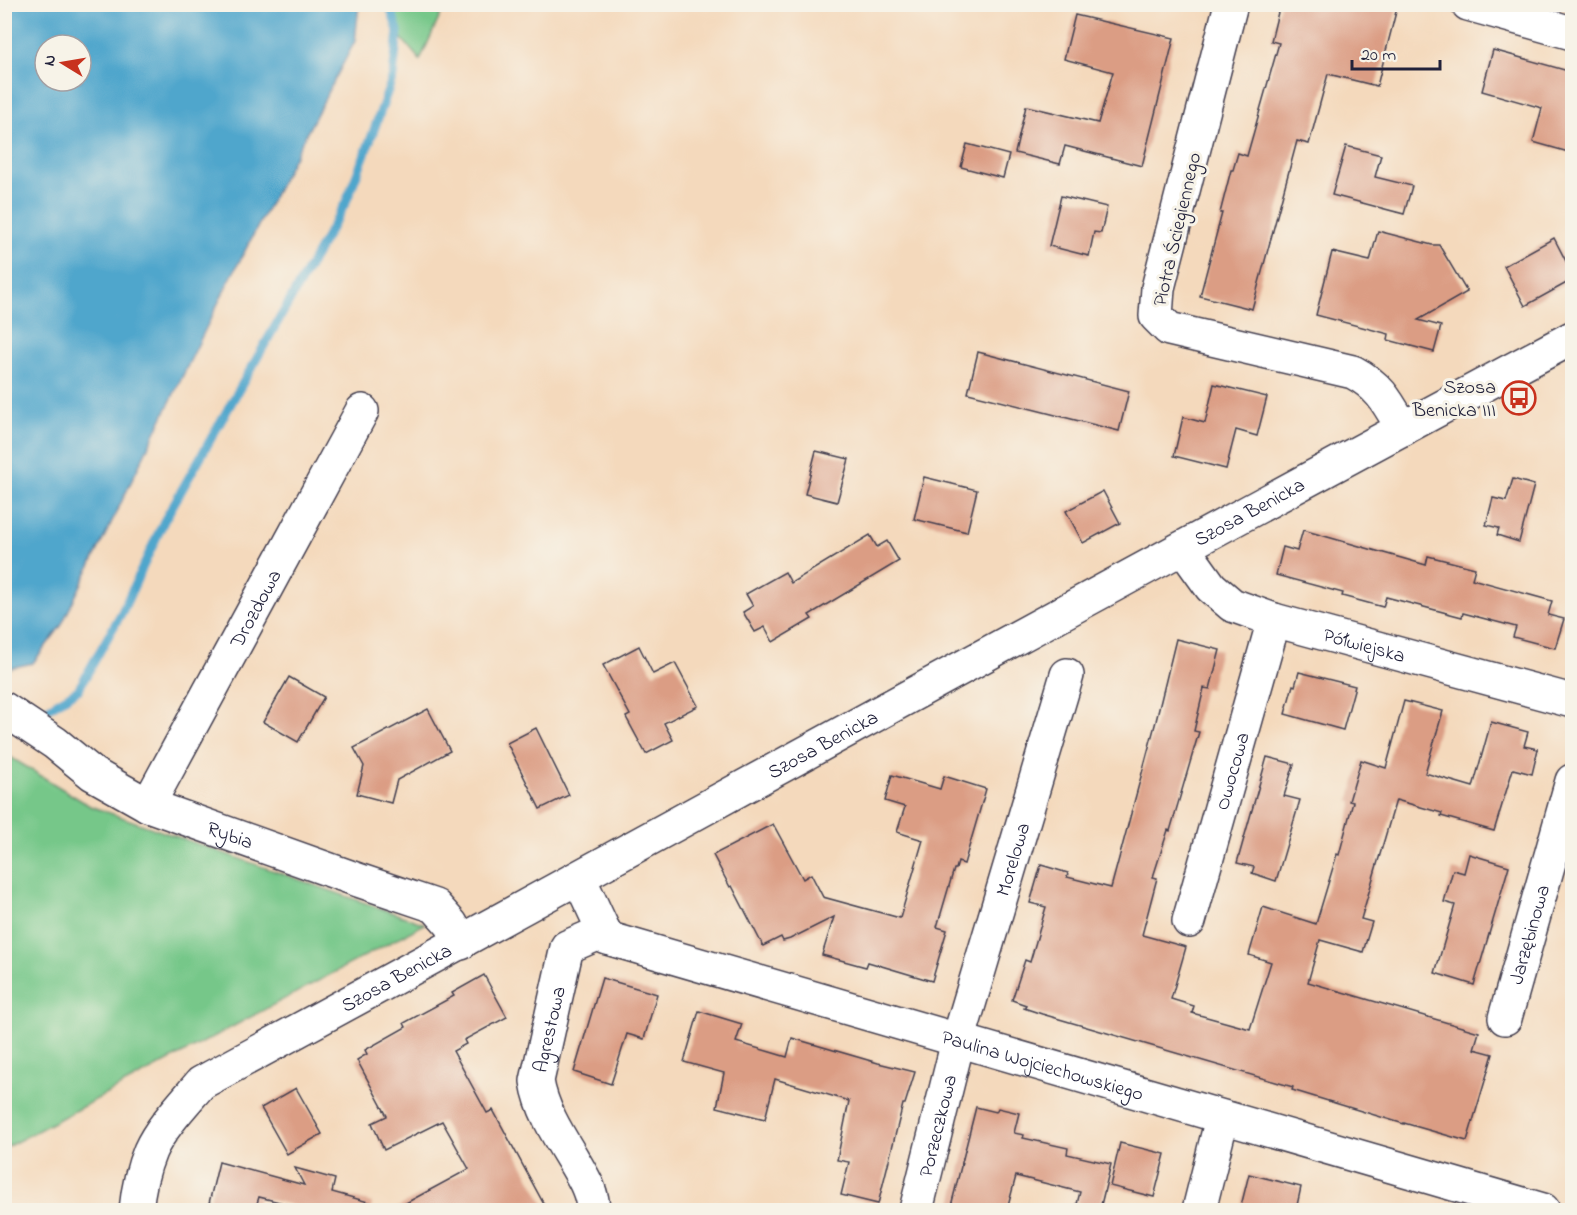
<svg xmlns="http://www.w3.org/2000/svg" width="1577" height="1215" viewBox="0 0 1577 1215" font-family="'Indie Flower',sans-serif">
<rect width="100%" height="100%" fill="#f7f3e8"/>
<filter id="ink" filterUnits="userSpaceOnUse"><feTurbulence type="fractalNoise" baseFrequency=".0167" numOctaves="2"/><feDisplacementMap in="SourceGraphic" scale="12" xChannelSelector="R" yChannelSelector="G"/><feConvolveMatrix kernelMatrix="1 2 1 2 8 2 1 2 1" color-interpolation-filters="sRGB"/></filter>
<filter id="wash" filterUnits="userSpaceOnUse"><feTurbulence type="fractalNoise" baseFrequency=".008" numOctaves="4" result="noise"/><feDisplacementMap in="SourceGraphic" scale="24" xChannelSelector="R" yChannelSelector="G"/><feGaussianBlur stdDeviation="1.35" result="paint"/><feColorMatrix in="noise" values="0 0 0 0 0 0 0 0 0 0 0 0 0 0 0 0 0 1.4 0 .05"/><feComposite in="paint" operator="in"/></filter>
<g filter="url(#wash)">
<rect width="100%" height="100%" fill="#f4d9bc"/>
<g fill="#76c789" stroke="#4c7462" stroke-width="1.5">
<polygon points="392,5 445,5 420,60 402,39"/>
<polygon points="7,755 90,806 425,924 5,1148 4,765"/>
</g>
<path fill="#50a6cc" stroke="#396484" stroke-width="1.5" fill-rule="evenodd" d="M5,4l354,1 -4,36 -129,246 -165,339 -28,37 -28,6zM45,45h36v36h-36z"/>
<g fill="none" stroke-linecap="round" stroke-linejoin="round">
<g stroke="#50a6cc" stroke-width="9">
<polyline points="42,712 78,690 122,612 164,521 346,202 370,141 393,76 398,31 389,4"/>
<polyline points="4,734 6,731"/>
</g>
</g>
<g id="blocks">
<g fill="#db9d84">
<polygon points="1280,4 1398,4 1377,86 1328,74 1309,144 1297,141 1252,309 1200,296 1222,213 1220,213 1231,170 1233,170 1238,153 1247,156 1279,43 1271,41"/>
<polygon points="1075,15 1174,38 1142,166 1065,146 1060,164 1015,153 1026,106 1098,123 1113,72 1064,59"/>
<polygon points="1493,50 1572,72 1572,153 1533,142 1542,108 1482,91"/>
<polygon points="967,144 1009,155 1003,178 961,167"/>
<polygon points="1346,146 1381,155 1375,177 1412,186 1404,214 1332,195"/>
<polygon points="1061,196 1107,207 1101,233 1094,232 1089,256 1049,246"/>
<polygon points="1378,231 1432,245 1439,245 1467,292 1418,320 1441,326 1434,352 1388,340 1389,334 1316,315 1332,252 1370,261"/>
<polygon points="1554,238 1572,273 1572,280 1525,306 1504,266"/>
<polygon points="978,352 1129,391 1119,431 968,393"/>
<polygon points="1214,384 1267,397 1257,436 1236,430 1226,469 1174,456 1183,417 1205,423"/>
<polygon points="816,451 849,459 837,502 805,494"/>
<polygon points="924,477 977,490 967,532 914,519"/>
<polygon points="1513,479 1534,485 1519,542 1497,535 1499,528 1486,525 1493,498 1506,501"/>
<polygon points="1103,491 1120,523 1083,543 1066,511"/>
<polygon points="1303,530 1426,565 1428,556 1475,568 1472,579 1552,601 1548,615 1564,619 1555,648 1513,637 1516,627 1463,613 1462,617 1386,597 1383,607 1342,596 1343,593 1276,575 1283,547 1297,551"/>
<polygon points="870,535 877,547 887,541 899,561 809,615 812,619 773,642 765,627 755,632 743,612 753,606 746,594 785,572 791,583"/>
<polygon points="1176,639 1220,650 1210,689 1204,688 1194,731 1199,732 1170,831 1168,830 1153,877 1157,878 1142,935 1186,947 1171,999 1194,1006 1192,1013 1250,1029 1271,962 1249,955 1263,907 1316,924 1337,854 1339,855 1353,802 1349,801 1361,760 1386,768 1404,701 1443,711 1425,773 1473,787 1491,722 1528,732 1524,746 1538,749 1532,774 1513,769 1494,831 1441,816 1442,813 1396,800 1361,919 1372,922 1363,952 1320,940 1308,982 1479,1032 1474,1049 1493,1054 1467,1141 1404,1123 1404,1124 1292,1090 1293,1087 1042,1014 1024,1008 1026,1005 1012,1000 1025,960 1030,962 1046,907 1030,903 1041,865 1068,873 1067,877 1111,888 1156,721"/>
<polygon points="639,646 653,674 675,663 698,706 664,723 673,740 646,754 626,717 630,715 603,665"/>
<polygon points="1299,672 1355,686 1343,730 1285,714 1293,685 1295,686"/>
<polygon points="289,677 324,697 298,742 263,722"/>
<polygon points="428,709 450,751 397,780 391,803 357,794 364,766 354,748"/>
<polygon points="536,728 569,795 540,809 507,743"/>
<polygon points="1267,757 1294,764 1284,796 1300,800 1276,881 1252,873 1254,867 1237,863"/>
<polygon points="892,775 940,789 944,776 986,789 964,864 958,862 956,869 954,869 937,927 947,930 932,981 868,962 866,967 822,955 834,917 790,939 783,941 781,937 763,946 732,886 730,887 713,855 773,824 803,879 811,874 823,897 900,918 923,840 897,832 905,807 885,801"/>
<polygon points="1469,854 1509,866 1474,985 1435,973 1455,905 1444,902 1453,870 1464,873"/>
<polygon points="484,975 507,1017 464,1040 466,1044 453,1051 487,1113 493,1110 547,1210 393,1210 469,1169 442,1121 384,1150 372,1123 387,1116 357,1060 367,1054 365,1050 406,1027 404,1023 454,996 452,993"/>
<polygon points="602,978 657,994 644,1039 627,1034 611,1084 574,1072"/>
<polygon points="699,1011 742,1024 736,1042 787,1057 792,1038 878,1063 915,1072 905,1104 903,1104 878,1204 841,1195 849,1162 837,1160 849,1101 775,1079 765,1119 717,1107 724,1073 684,1062"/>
<polygon points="296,1088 322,1134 287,1154 261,1108"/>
<polygon points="976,1107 996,1112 998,1108 1019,1113 1014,1133 1024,1135 1023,1138 1068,1148 1067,1154 1111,1164 1100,1209 1077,1204 1080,1192 1016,1176 1007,1210 950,1210"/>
<polygon points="1120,1143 1165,1154 1154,1197 1110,1186"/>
<polygon points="219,1162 304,1185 295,1168 335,1179 332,1192 372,1203 371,1210 311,1210 259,1197 255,1210 237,1210 209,1203"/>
<polygon points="1249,1174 1301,1187 1296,1210 1240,1210"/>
</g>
</g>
</g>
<g filter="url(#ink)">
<use href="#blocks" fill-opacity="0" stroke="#423d4e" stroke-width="1.5"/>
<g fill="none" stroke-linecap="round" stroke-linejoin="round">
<g stroke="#423d4e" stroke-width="36">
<g id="minor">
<path d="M1231,4l-73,284 -2,28 13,13 184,43c28,15 35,31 50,57"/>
<polyline points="1468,4 1572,33"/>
<path id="s1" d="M1183,548l28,39 21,18 42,15 298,81"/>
<path id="s2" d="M4,709l51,34 38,31 55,31 210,75 77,26 16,18 10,19"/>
<path id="s3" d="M148,805l214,-394"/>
<path id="s4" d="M579,878l28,60 936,272"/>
<path id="s5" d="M1189,921l85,-301"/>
<path id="s6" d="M1505,1018l67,-237"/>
<path id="s7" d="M136,1210c2,-20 6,-40 14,-59 10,-23 35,-49 51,-68 458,-248 912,-501 1371,-745"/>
<path id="s8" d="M593,1210c0,-19 -12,-36 -21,-52 -14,-23 -31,-50 -35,-77l30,-134 37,-16"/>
<path id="s9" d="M916,1210l42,-169 109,-366"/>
<polyline points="1199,1210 1222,1118"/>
</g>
</g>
<use href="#minor" stroke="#fff" stroke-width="33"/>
</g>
</g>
<defs>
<g id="bus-ring" transform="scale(1.725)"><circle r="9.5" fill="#f7f3e8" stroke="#c8321e" stroke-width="1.5"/><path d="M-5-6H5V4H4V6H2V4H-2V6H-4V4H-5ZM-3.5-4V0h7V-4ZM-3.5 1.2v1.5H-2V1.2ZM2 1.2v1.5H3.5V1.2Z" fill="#c8321e"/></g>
</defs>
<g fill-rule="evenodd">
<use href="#bus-ring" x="1519" y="398"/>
</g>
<g text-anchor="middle" stroke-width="6" stroke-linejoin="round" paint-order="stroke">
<g font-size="20" fill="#22223b" stroke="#f7f3e8">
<text transform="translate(1176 229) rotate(-77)" y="7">Piotra Ściegiennego</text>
<text dy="7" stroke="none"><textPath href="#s7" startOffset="1340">Szosa Benicka</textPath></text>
<text dy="7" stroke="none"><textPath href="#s3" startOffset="224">Drozdowa</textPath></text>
<text dy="7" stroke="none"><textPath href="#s1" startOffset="214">Półwiejska</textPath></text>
<text dy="7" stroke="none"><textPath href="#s7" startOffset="854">Szosa Benicka</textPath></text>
<text dy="7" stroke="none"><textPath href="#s5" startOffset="156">Owocowa</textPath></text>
<text dy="7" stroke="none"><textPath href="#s2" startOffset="261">Rybia</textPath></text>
<text dy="7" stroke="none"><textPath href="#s9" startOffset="364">Morelowa</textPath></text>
<text dy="7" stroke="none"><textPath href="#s6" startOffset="87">Jarzębinowa</textPath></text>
<text dy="7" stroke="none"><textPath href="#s7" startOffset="368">Szosa Benicka</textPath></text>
<text dy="7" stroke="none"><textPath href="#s8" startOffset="195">Agrestowa</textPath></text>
<text dy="7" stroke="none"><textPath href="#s4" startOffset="520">Paulina Wojciechowskiego</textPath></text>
<text dy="7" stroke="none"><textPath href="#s9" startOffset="87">Porzeczkowa</textPath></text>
</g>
<g font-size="20" fill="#22223b" stroke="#f7f3e8" text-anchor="end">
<text x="1496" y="393">Szosa<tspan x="1496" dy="23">Benicka III</tspan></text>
</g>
</g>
<rect width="1577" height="1215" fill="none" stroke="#f7f3e8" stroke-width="24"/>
<g transform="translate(63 63) rotate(281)"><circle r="28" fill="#f7f3e8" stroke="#a29fa3" stroke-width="1.5"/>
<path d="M0-4.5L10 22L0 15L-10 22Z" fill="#c8321e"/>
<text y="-9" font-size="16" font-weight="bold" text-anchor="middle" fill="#22223b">N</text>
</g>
<path d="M1352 60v9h88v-9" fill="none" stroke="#22223b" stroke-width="3"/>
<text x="1361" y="60" font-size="18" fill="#22223b" stroke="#f7f3e8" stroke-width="4.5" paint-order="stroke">20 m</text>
</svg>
